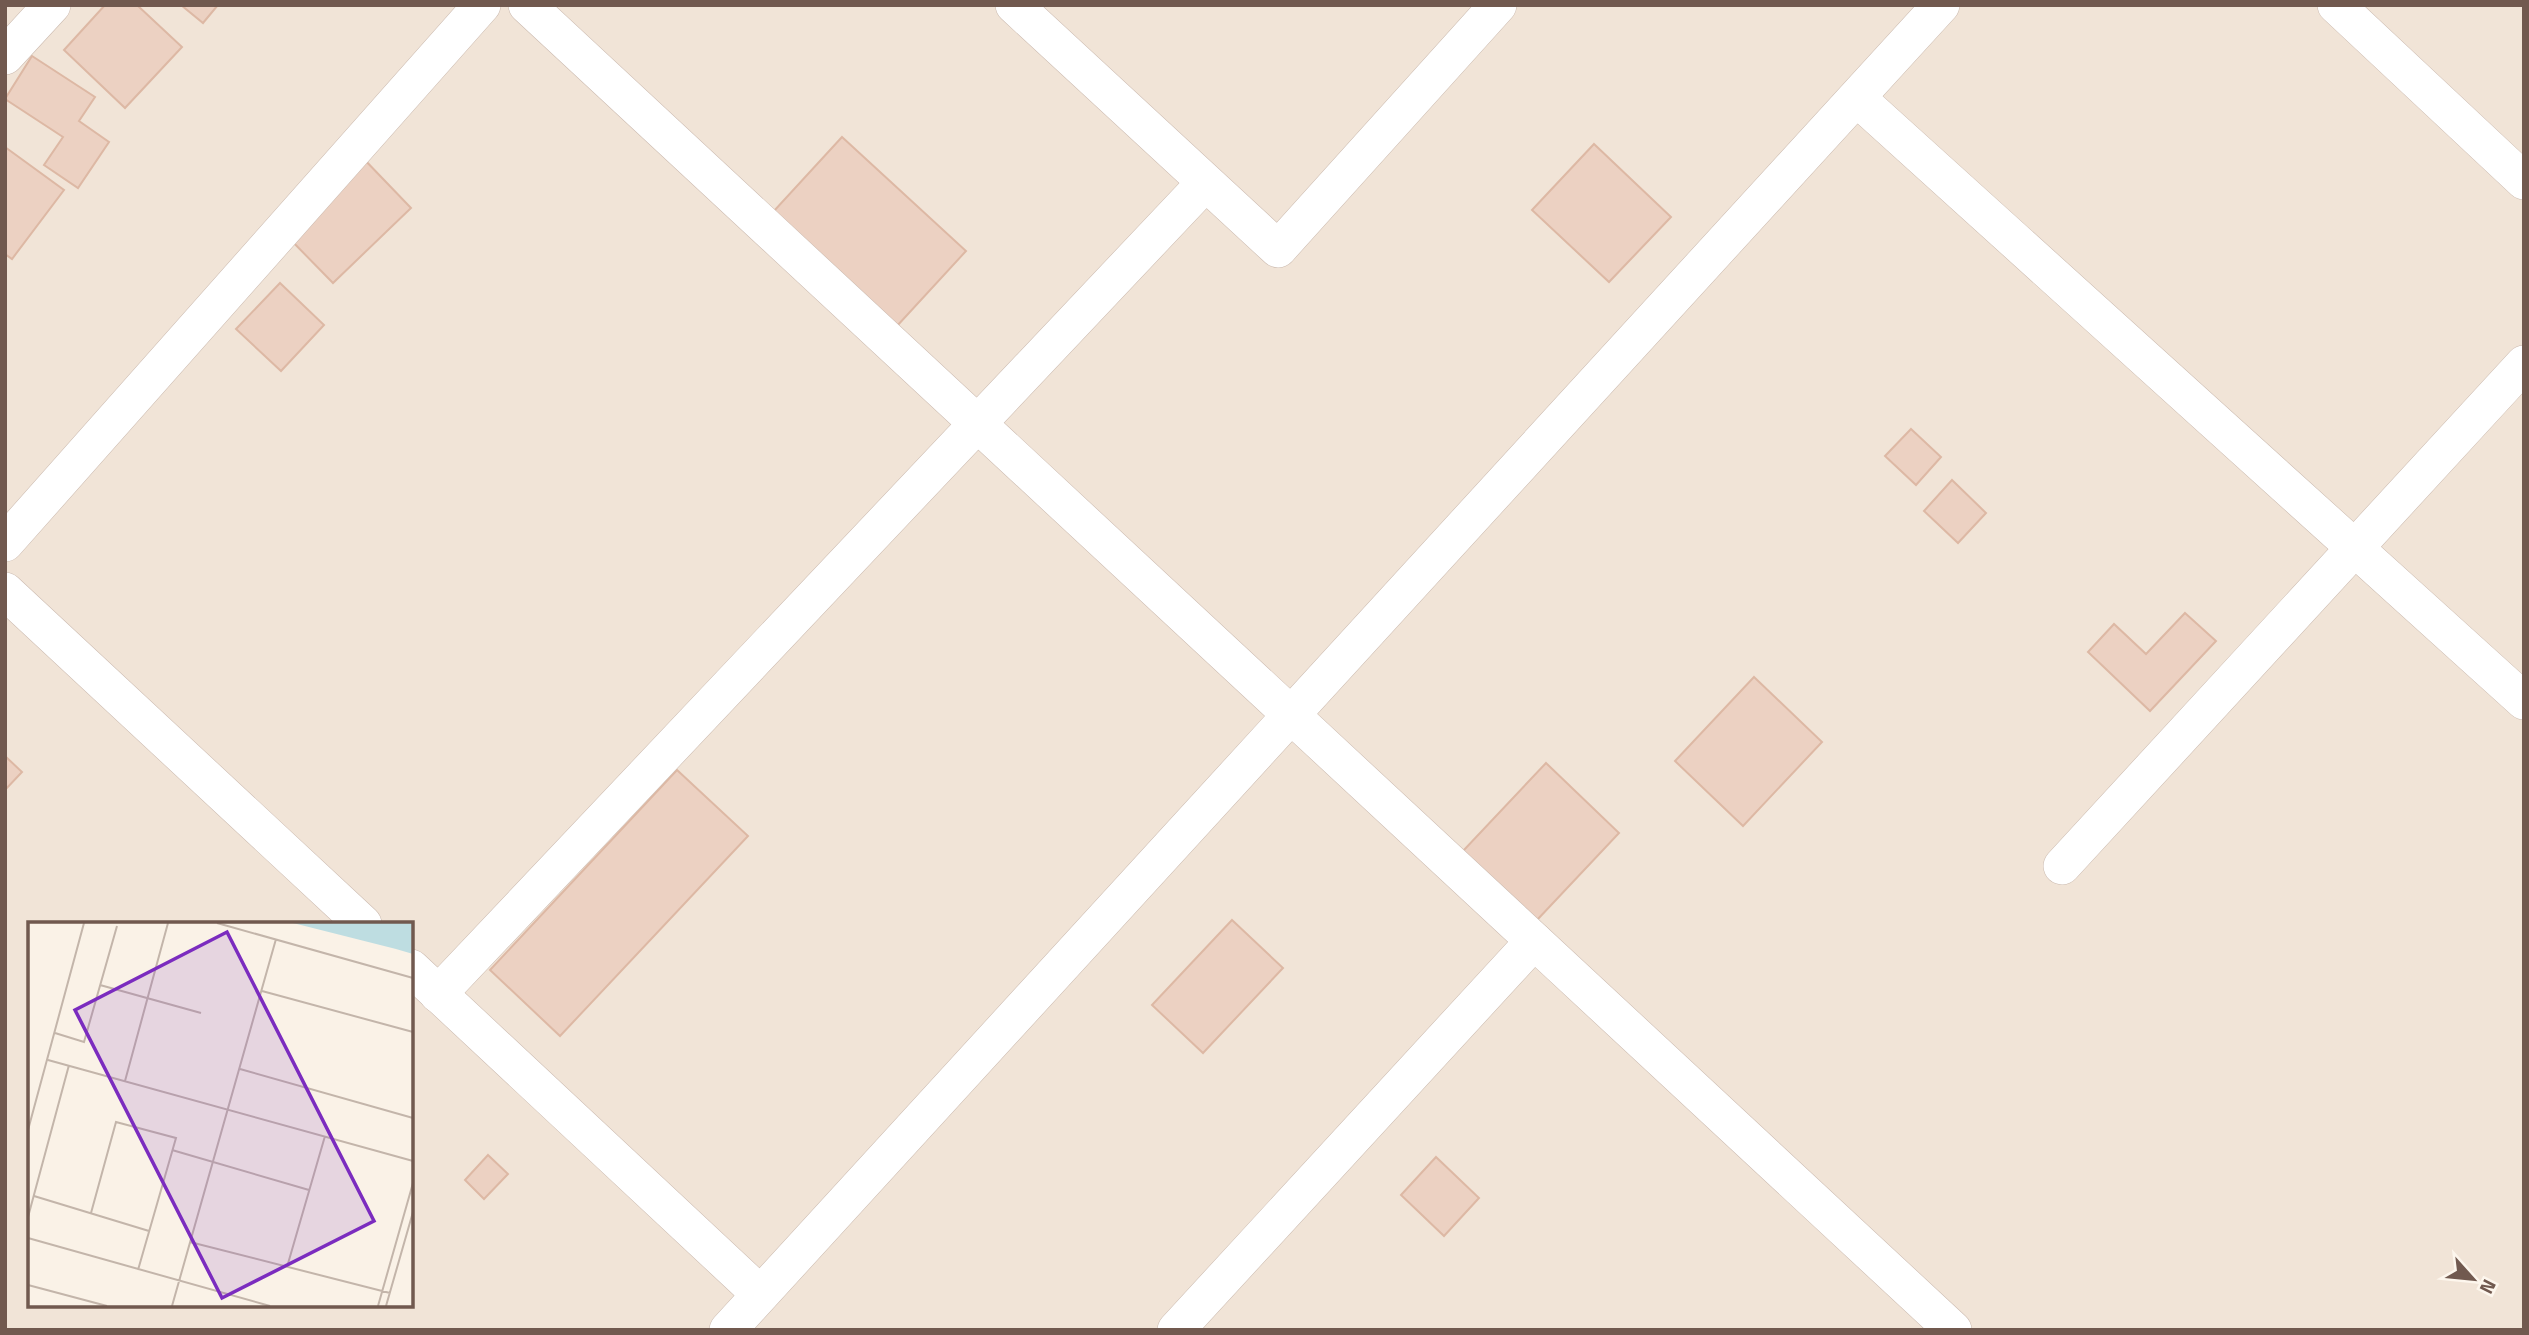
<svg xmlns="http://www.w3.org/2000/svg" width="2529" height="1335" viewBox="0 0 2529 1335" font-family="'Titillium Web',sans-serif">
<rect width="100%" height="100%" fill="#faf2e7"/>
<path fill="#f1e4d7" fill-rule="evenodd" d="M5,5h2519v1325h-2519zM30,924h381v381h-381z"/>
<g fill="#ecd1c2" stroke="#ddb8a4" stroke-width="2">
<polygon points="105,5 137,5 182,47 125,108 64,50"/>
<polygon points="181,5 218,5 203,23"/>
<polygon points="32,56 95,97 79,121 109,142 78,188 44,165 63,137 5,99"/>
<polygon points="842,137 966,251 885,339 761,225"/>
<polygon points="1594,144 1671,217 1609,282 1532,210"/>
<polygon points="5,147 64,190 12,259 5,254"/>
<polygon points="361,156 411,208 333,283 283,232"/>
<polygon points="280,283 324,325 281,371 236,329"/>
<polygon points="1911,429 1941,457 1916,485 1885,456"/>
<polygon points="1952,480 1986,513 1958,543 1924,511"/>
<polygon points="2185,613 2216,641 2150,711 2088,652 2114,624 2146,654"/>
<polygon points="1754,677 1822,742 1743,826 1675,761"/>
<polygon points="5,756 22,772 5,790"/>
<polygon points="1546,763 1619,833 1537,920 1463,851"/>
<polygon points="677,770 748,836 560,1036 490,970"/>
<polygon points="1232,920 1283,968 1203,1053 1152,1005"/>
<polygon points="488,1155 508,1174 484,1199 465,1180"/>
<polygon points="1436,1157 1479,1198 1444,1236 1401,1195"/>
</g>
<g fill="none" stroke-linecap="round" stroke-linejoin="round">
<g stroke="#cbbaaf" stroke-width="38">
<g id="minor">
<polyline points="527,5 1953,1330"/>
<polyline points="1014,5 1278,249 1498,5"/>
<polyline points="2336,5 2524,181"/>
<polyline points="5,56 52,5"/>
<polyline points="1857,98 2524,701"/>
<polyline points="5,543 482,5"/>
<polyline points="5,591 363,924"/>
<polyline points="2062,866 2524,364"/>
<polyline points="411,968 760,1294"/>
<polyline points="438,994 1205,183"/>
<polyline points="728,1330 1941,5"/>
<polyline points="1176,1330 1534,941"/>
</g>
</g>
<use href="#minor" stroke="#fff" stroke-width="37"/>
</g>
<g transform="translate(28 922)">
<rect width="385" height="385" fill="#faf2e7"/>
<path d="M265,1h120v31l-17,-5z" fill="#bedde1"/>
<path fill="none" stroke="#c3b5aa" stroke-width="2" d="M189,1l196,55M72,63l101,28M234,69l151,41M27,111l29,9 33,-116M20,138l365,101M212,147l173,49M97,159l43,-158M0,208l56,-207M144,228l137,40M6,274l115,35M63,291l25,-91 60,16 -38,132M0,295l41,-152M0,316l242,68M162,320l200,51M259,345l38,-131M0,363l79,21M144,384l104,-367M350,384l35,-123M358,384l27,-94"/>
<path fill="#7b2cbf" fill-opacity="0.15" stroke="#7b2cbf" stroke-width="3.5" d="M199,10l147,289 -152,77 -147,-288z"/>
<rect width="385" height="385" fill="none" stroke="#71594f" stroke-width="3.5"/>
</g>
<rect width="2529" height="1335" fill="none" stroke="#71594f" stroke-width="14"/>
<g transform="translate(2473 1279) rotate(117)" stroke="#fdf6ed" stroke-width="5" paint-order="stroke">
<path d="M0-5L12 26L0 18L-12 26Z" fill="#71594f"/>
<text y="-10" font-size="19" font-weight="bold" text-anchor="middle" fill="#71594f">N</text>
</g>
</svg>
